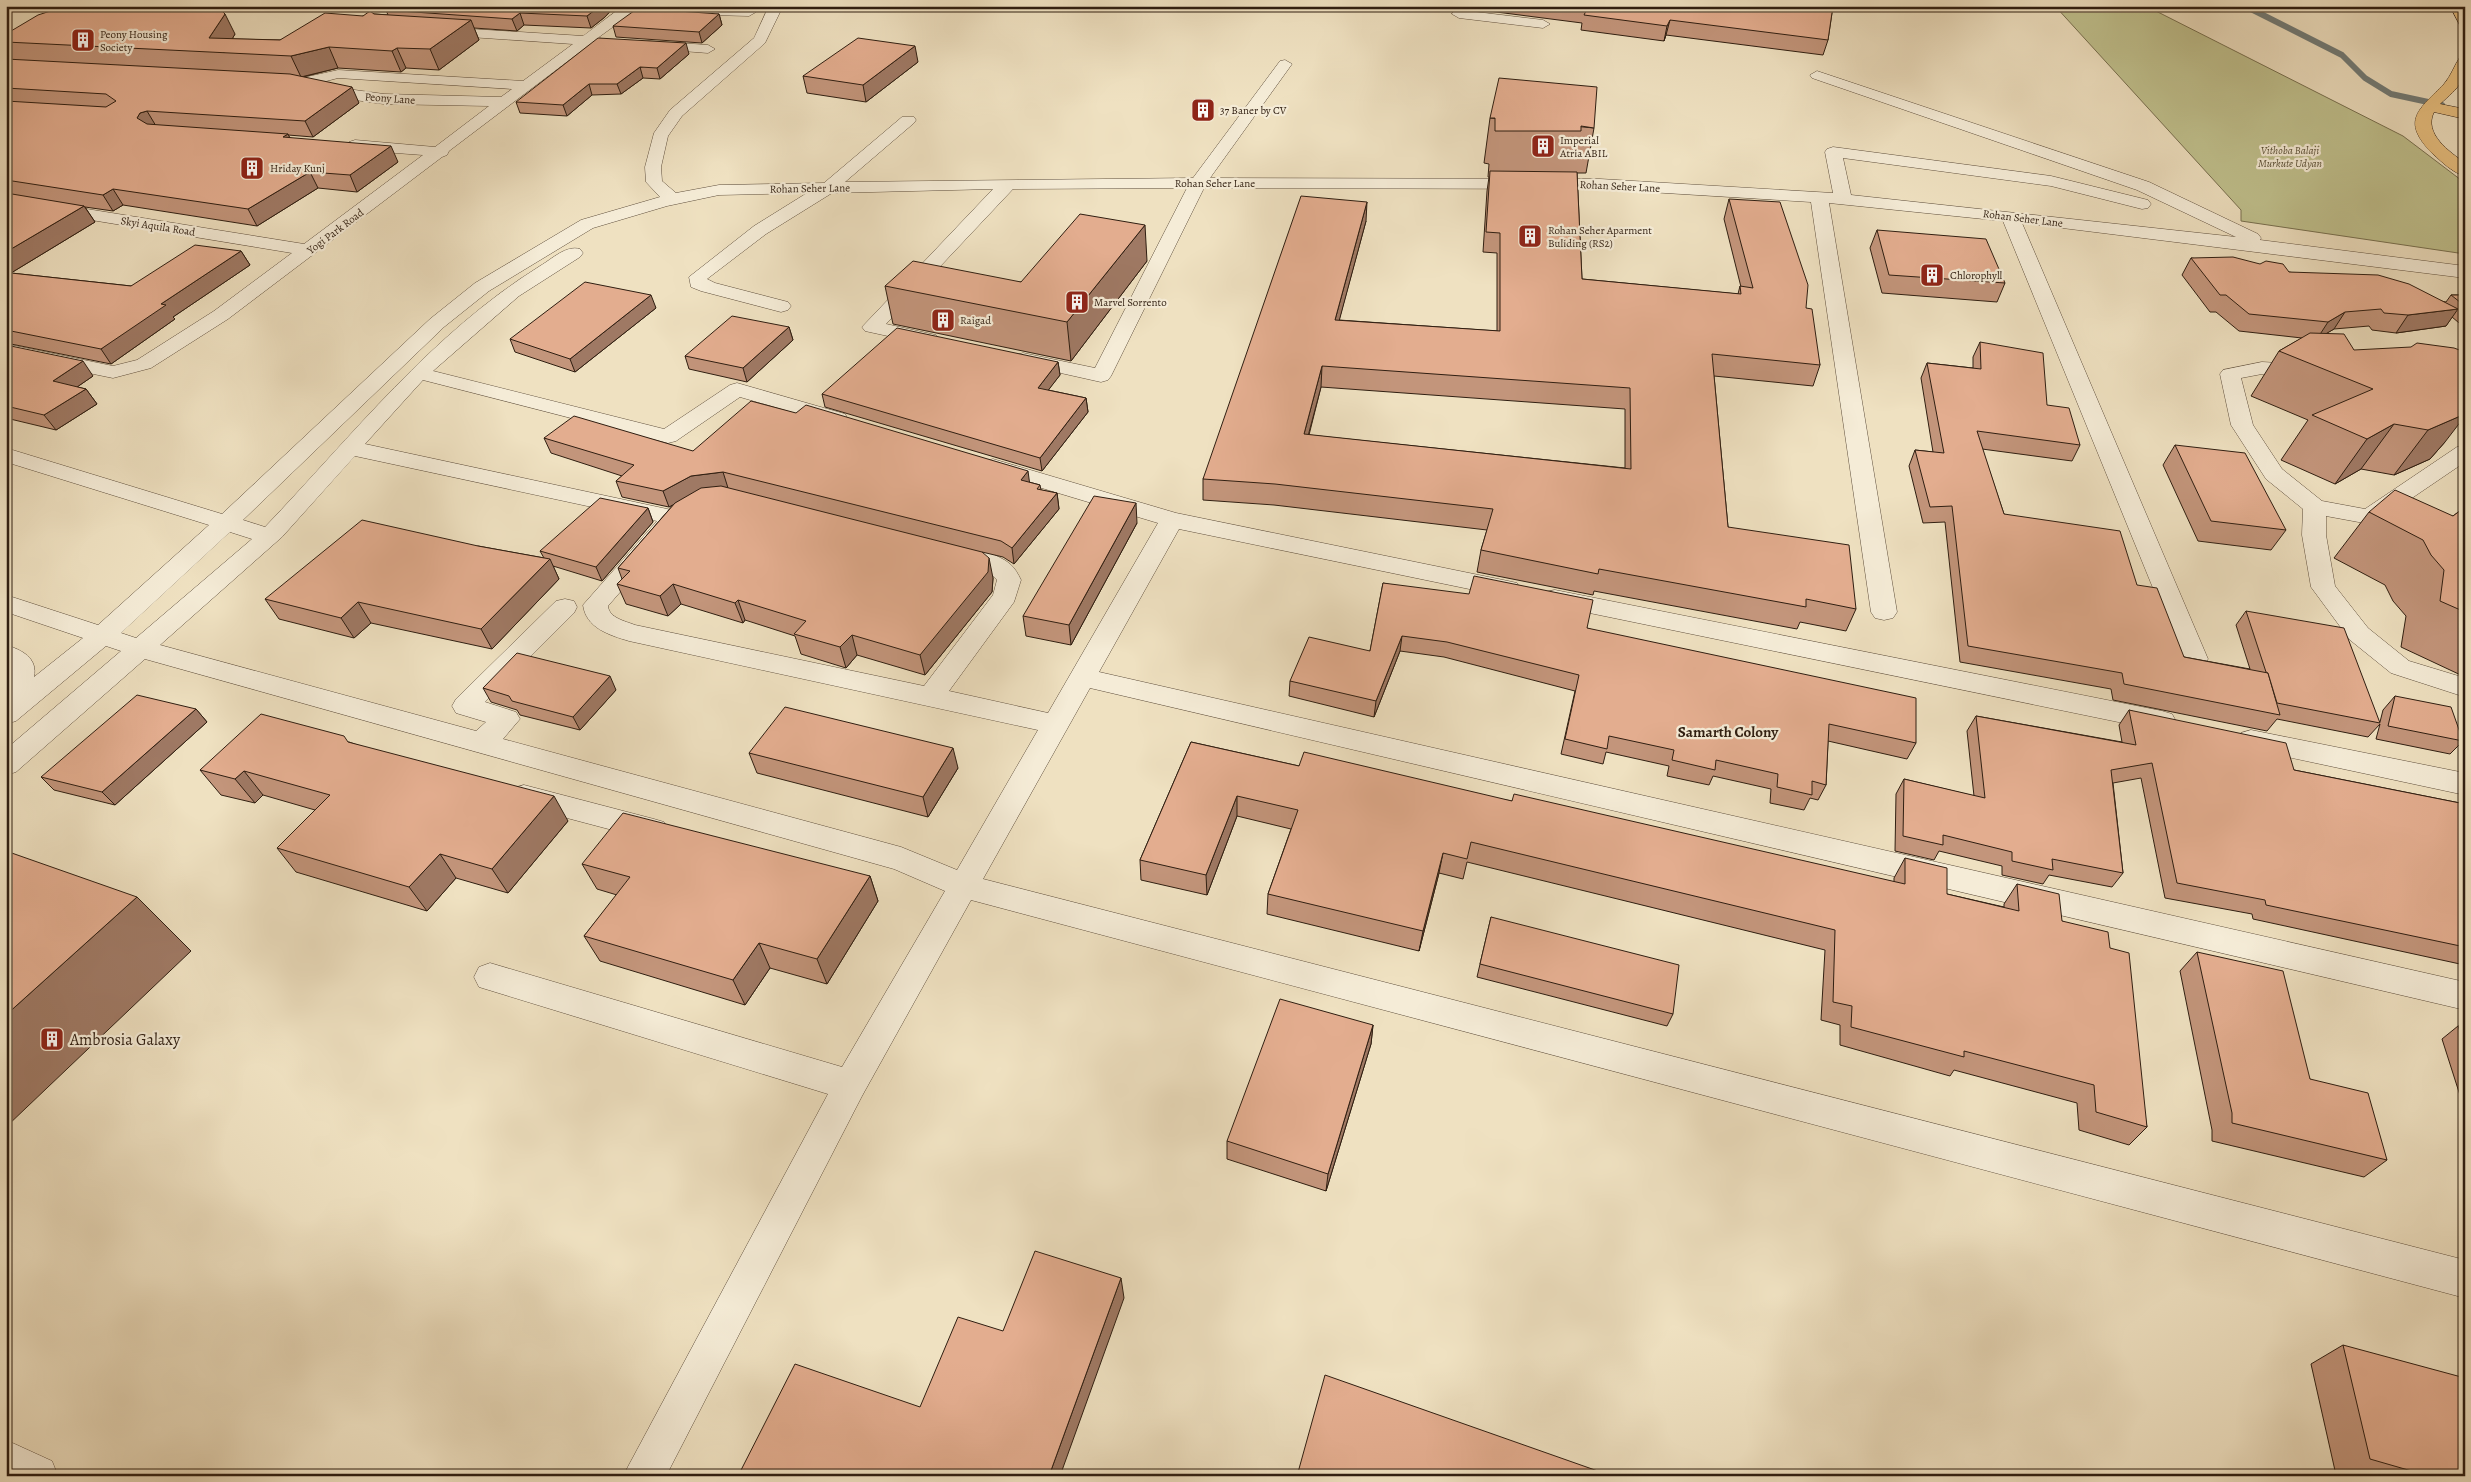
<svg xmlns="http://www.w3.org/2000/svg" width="2471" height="1482" viewBox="0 0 2471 1482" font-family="Alegreya,serif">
<rect width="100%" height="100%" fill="#efe1c1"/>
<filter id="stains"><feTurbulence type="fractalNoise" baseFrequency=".004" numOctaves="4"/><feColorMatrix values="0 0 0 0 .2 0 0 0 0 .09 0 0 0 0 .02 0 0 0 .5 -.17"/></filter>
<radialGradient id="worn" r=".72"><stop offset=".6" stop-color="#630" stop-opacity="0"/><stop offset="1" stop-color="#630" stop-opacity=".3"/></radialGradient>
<polygon fill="#c0c18e" stroke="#787050" points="2055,6 2146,6 2403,136 2465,183 2465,254 2241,221 2241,210"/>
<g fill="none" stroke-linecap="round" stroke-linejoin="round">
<polyline stroke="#727c78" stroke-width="6" points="2245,6 2342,55 2365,78 2391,94 2442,105"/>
<g stroke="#5f4f3d" stroke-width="1">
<g id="minor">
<polygon points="623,6 749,8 756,12 749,16 632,13 599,37 604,41 602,44 589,45 449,151 447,155 442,157 228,319 151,368 113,378 6,356 6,344 113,366 137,360 214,311 292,253 6,206 6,196 304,244 423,155 355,150 349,148 347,145 349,142 355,140 435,147 489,106 384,104 318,95 310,90 313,87 318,85 384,94 501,97 512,89 338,78 307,86 302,84 299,81 302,78 338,70 523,81 573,44 440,35 433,31 440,27 583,36"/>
<path d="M769,6h14l-18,37 -83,73 -14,20 -7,31 1,14 14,12 43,-8 105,-2 78,-66h12l2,3 -2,3 -69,59 348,-4 87,-117 5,-1 7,4 -82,114 390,1 233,14 -8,-41 2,-3 6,-2 218,29 97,24 3,4 -3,4 -6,1 -91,-23 -208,-28 8,37 385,42 -99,-47 -325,-112 -2,-3 7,-4 332,111 109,52 3,4 -1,2 205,26v12l-443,-55 186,436 -4,6 -9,3 -9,-3 -4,-6 -179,-438 -174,-18 68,409 -4,6 -9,2 -9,-2 -4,-6 -60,-410 -211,-13 -396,-1 -93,188 -3,4 -7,2 -85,-19 -3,-4 3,-4 7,-2 72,15 92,-180 -174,1 -127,135 50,11 3,4 -3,4 -7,2 -64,-14 -3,-4 131,-138 -161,4 -66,41 -59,45 8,4 73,19 3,4 -3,4 -7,2 -80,-21 -10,-4 -2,-10 65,-51 53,-33 -88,2 -52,11 -74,22 -104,63 -45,36 -201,193 22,7c88,-92 166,-193 275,-261 12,-7 26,-21 40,-17l3,4 -3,4 -61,39 -86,75 231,58 66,-44 7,-2 108,31 3,5 -3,5 -8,1 -97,-28 -64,44 -8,2 -245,-63 -58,64 316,68 4,5 -4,5 -73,84c1,12 17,15 27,19l289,61 69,-91 4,-15c-13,-15 -34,-16 -51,-21l-4,-5 4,-5c17,-5 50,3 64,15 5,4 8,10 11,16l-7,22 -65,89 99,22 110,-190 -173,-52 -3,-5 3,-5 8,-2 183,54 332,68 9,2 3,6 -3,6 -9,2 -329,-68 -80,143 1366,310v28l-1375,-322 -107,191 1482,381v38l-1494,-398 -109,196 -196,380h-43l205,-382 -349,-107 -5,-10 5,-10 11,-4 352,104 103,-176 -51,-22 -749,-210 -129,113 -10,3v-26l115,-98 -15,-5 -90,75 -10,3v-50l2,-2 -2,-27c16,5 32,13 28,32l49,-39 -77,-26v-17l92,30 111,-100 -203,-63v-14l216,66 208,-195 45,-36 106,-63 79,-23 -14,-15 -1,-15 9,-34 16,-23 84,-72zM355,456l302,65 -74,84c3,23 26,30 46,36l409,89 -81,140 -56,-23 -398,-108 17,-20 -4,-7 -31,-10 89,-89 3,-6 -3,-6 -9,-2 -9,2 -100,98 -4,7 4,7 30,9 -10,9 -316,-86 122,-108zM230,532l22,7 -116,99 -15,-5z"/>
<polygon points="1457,6 1471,6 1468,11 1543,20 1550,24 1543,28 1459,18 1452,14"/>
<polygon points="649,41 708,45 715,49 708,53 644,48 642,45 644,42"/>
<polygon points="2262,362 2312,365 2315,369 2312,373 2262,374 2241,378 2253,425 2282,469 2322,501 2365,509 2457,447 2465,445 2465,462 2387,515 2465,546 2465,563 2364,523 2326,516 2326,535 2335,586 2368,628 2409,661 2465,678 2465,697 2391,673 2350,640 2311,587 2302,535 2303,509 2266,479 2231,425 2220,374 2223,370"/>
<polygon points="1555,590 2162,711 2172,714 2176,721 2172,728 2162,731 1546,604 1543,598 1546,592"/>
<polygon points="2251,730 2465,773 2465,795 2241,747 2237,740 2241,733"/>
<polygon points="524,785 654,819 664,822 669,830 664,838 654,841 514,804 510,796 514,788"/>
<polygon points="6,1440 52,1461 58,1476 6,1476"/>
</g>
</g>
<g stroke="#2f1e11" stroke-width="1">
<g id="major">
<polygon points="2450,6 2464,6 2465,26 2460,25"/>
<path d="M2465,56c0,27 -5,30 -25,48l25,5v10l-31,-7c-11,22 16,40 31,51v13c-12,-3 -23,-14 -32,-22 -34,-34 -13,-45 11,-70 7,-8 10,-18 16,-27z"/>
</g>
</g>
<use href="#minor" fill="#f5ecd7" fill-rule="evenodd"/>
<use href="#major" fill="#e8c080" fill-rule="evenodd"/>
</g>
<g fill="#c3957b" stroke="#2f1e11" fill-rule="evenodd">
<polygon points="615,6 605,17 591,28 524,25 517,31 474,28 479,40 439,70 406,68 401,72 338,68 303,77 359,103 313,137 288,135 290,138 398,162 357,192 318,188 257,226 123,205 113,211 85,207 95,222 11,273 131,286 241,251 250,265 173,317 175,319 111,364 6,343 6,34 235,34 232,39 280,40 363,16 374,14 388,15 386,10"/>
<polygon points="1474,6 1833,6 1828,40 1823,55 1666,35 1664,41 1581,30 1582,23 1473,9"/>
<polygon points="719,14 722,25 702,43 616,37 613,26"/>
<polygon points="689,54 660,79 643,78 621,94 592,95 567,116 520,113 516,102"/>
<polygon points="918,62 866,102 807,93 803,76"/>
<path d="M1490,118l104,10 -8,45h-9l5,106 156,15 2,-8 1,1 -17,-68 5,-20 77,109 14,57 -7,21 -99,-10 14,151 128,82 -10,22 -46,-9 -3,7 -203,-38 -1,4 -116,-23 4,-22 6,-20 -213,-25 -71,-5v-21l163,-258 -27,99 158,11v-78l-14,-1 4,-61 2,-14h-1l1,-13 -5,-1zM1321,387l304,22v59l-316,-33z"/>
<polygon points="1877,230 2005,283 1997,302 1882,293 1870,248"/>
<polygon points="2191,258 2289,272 2446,302 2451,295 2465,295 2465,328 2452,317 2446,326 2396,333 2372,330 2369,326 2334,329 2327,333 2354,350 2445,442 2430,459 2394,475 2361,469 2335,484 2281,460 2308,420 2251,396 2279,351 2302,338 2239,331 2216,312 2210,312 2182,275"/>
<polygon points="1147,261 1071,361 893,324 885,286 1021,282"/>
<polygon points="656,308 575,372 515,352 510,339"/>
<polygon points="789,327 793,340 747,382 689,369 685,356"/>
<polygon points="1980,342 2047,405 2080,445 2072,461 1982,449 2004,514 2137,585 2184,657 2250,669 2236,625 2246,611 2380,722 2383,710 2395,696 2463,741 2450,754 2376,739 2380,724 2368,737 2277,719 2267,731 2113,700 2111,689 1960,662 1945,522 1923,523 1909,466 1915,450 1933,452 1921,378 1927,363 1973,368 1973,357"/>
<polygon points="6,345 93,376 77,387 86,389 97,404 56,430 6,418"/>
<polygon points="1058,362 1060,375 1048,390 1086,398 1088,412 1042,471 825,407 822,394"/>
<polygon points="544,438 1029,482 1040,485 1041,490 1057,493 1059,509 1014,564 1003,557 982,552 993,578 992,592 925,675 857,655 846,668 801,654 795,636 745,620 743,623 681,604 668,616 626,604 617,584 622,579 618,568 674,504 669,507 622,497 616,481 622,476 551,453"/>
<polygon points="2175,445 2286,530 2271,550 2198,541 2163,465"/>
<polygon points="2465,507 2465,677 2401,647 2406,616 2393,601 2385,585 2334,558 2369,512 2453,516"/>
<polygon points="648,508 653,522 602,581 553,566 559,579 492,649 371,623 354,638 279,619 265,599 478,546 544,558 540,551"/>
<polygon points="1137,523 1071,645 1026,636 1023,616"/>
<polygon points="1383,583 1587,628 1916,743 1907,759 1828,741 1826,785 1818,800 1810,798 1804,810 1770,803 1771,789 1713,776 1709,785 1667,776 1669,766 1606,752 1603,764 1561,754 1575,691 1444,657 1400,651 1374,717 1289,696 1290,681 1370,651"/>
<polygon points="483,688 616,690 580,730 520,715 517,710 491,702"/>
<polygon points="196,709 207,722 115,805 54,790 41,777"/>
<polygon points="2129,710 2294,770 2465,804 2465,972 2463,972 2460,964 2253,919 2252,914 2165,898 2141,778 2113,783 2123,873 2112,887 2049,875 2043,884 2002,875 2002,866 1939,851 1934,860 1895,851 1896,794 1904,779 1974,796 1967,731 1976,716 2122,742 2119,725"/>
<polygon points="349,742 568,821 508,893 456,878 427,911 296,872 277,848 315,810 263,795 255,803 221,795 200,770"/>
<polygon points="1191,742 1299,766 1512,801 1894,882 1894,878 1905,858 1947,894 2004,907 2004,904 2017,884 2062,921 2110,948 2147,1127 2129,1145 2079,1130 2077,1103 1954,1070 1950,1076 1840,1045 1840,1025 1821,1020 1825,950 1467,862 1463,879 1439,873 1419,951 1267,914 1268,894 1291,829 1237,816 1207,895 1141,880 1140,860"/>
<polygon points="749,753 958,768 928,817 757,773"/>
<polygon points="582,864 870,876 878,901 827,984 770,968 745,1005 600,961 584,936 617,895 597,889"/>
<polygon points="1491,917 1673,1014 1667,1026 1477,977"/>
<polygon points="2197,952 2310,1079 2387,1160 2364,1177 2212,1141 2212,1130 2180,971"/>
<polygon points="1373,1025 1371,1044 1326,1191 1227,1159 1227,1141"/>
<polygon points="2458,1026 2465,1027 2465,1111 2442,1039"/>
<polygon points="2343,1345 2465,1476 2336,1475 2311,1364"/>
</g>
<g fill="#9f7964" stroke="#2f1e11">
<polygon points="600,6 615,6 605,17 591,28 587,16"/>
<polygon points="520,13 524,25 517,31 512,19"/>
<polygon points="225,14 235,34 224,53 209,38"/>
<polygon points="719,14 722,25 702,43 699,32"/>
<polygon points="471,20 479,40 439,70 430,49"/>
<polygon points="1670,20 1666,35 1664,41 1667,26"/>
<polygon points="686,43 689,54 660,79 657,68"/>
<polygon points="915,46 918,62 866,102 863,85"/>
<polygon points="329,47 338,68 301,77 291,56"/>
<polygon points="397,48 406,68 401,72 392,51"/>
<polygon points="640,67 643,78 621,94 617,84"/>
<polygon points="589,84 592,95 567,116 563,105"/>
<polygon points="352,87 359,103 313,137 305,121"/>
<polygon points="147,111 156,126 146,133 137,118 140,113"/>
<polygon points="288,134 295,149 283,137"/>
<polygon points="391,146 398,162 357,192 350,175"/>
<polygon points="310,172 318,188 257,226 248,209"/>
<polygon points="113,189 123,205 113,211 103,195"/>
<polygon points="1367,202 1366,221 1334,340 1335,320"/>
<polygon points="84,206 95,222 6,276 6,252"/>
<polygon points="1145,225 1147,261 1071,361 1067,322"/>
<polygon points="241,251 250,265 173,317 175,319 111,364 101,349 161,304"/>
<polygon points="651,295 656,308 575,372 570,359"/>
<polygon points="2458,309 2446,326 2396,333 2408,315"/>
<polygon points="2345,312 2334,329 2317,339 2328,322"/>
<polygon points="789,327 793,340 747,382 743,368"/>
<polygon points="83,361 93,376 64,396 53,381"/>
<polygon points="1058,362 1060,375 1040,401 1038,388"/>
<polygon points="1322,366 1321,387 1303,455 1304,434"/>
<polygon points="86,389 97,404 56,430 44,415"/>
<polygon points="1086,398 1088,412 1042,471 1040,458"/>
<polygon points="2465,414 2465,416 2445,442 2430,459 2394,475 2428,430"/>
<polygon points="2394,424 2361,469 2335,484 2367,439"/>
<polygon points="1028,471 1030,486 1021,480"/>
<polygon points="723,472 728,488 697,492 669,507 663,491 691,476"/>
<polygon points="1057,493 1059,509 1014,564 1012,548"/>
<polygon points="1136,503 1137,523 1071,645 1069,625"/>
<polygon points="648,508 653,522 602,581 596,567"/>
<polygon points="989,558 993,578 992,592 925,675 920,655"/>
<polygon points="550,559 559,579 492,649 481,629"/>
<polygon points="673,584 681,604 668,616 660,596"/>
<polygon points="738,600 745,620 743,623 735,603"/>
<polygon points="358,602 371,623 354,638 341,618"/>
<polygon points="852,635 857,655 846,668 840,647"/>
<polygon points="1402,636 1400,651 1374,717 1376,701"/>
<polygon points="610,676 616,690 580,730 573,717"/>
<polygon points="196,709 207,722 115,805 102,792"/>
<polygon points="953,748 958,768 928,817 923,797"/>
<polygon points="244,771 263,795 255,803 235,779"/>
<polygon points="554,796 568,821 508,893 492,869"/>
<polygon points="1237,796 1237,816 1207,895 1206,875"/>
<polygon points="1443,853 1439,873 1419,951 1423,931"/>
<polygon points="440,854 456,878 427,911 409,887"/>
<polygon points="870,876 878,901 827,984 817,959"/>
<polygon points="137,897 191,951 6,1127 6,1015"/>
<polygon points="759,943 770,968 745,1005 733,980"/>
<polygon points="1373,1025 1371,1044 1326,1191 1328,1174"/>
<polygon points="1121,1278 1124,1298 1060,1476 1049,1476"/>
</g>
<g fill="#e3ad8f" stroke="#2f1e11" fill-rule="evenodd">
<polygon points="66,6 217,6 225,14 209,38 280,40 325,13 363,16 370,11 374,14 471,20 430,49 397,48 392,51 329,47 291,56 6,42 6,34 38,15"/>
<polygon points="392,6 600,6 587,16 520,13 512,19 386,10"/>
<polygon points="1564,6 1833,6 1828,40 1670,20 1667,26 1584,15 1587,9"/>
<polygon points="638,8 719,14 699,32 613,26"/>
<polygon points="598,38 686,43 657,68 640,67 617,84 589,84 563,105 516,102"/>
<polygon points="858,38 915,46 863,85 803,76"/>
<polygon points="6,59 290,74 352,87 305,121 147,111 140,113 137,118 147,124 288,134 283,137 391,146 350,175 310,172 248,209 113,189 103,195 6,180 6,101 106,107 116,101 106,94 6,88"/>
<polygon points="1499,78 1597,87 1594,128 1581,126 1581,131 1495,131 1495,118 1490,118"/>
<path d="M1490,171l87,1 5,107 159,15 -1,-8 13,2 -24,-89 51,3 28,83 -2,23 6,1 8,56 -108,-11 16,173 121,18 7,64 -50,-10v8l-207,-38 -1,5 -117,-24 12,-41 -218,-25 -72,-5 98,-283 66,6 -32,118 165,11v-98l-14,-1zM1322,366l308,22 1,81 -327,-35z"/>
<polygon points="6,193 84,206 6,252"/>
<polygon points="1080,214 1145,225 1067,322 885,286 913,261 1021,282"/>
<polygon points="1877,230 1986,239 2005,283 1889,275"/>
<polygon points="195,245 241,251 161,304 166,305 101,349 6,330 6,276 11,273 131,286"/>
<polygon points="2233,257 2260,264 2266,261 2283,264 2289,272 2378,275 2409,284 2458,309 2408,315 2384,313 2381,309 2345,312 2328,322 2249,314 2226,295 2220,295 2191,258"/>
<polygon points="585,282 651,295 570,359 510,339"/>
<polygon points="2451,295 2465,295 2465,306"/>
<polygon points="732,316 789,327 743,368 685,356"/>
<polygon points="897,328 1058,362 1038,388 1086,398 1040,458 822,394"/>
<polygon points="2310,333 2344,334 2354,350 2411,347 2417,343 2454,348 2465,352 2465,414 2428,430 2394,424 2367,439 2312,415 2373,389 2279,351"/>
<polygon points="1980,342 2043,353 2047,405 2069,408 2080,445 1977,431 2004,514 2120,531 2137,585 2157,588 2184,657 2268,673 2280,715 2124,684 2122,673 1968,646 1952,506 1930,507 1915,450 1944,453 1927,363 1981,369"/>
<polygon points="6,345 83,361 53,381 86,389 44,415 6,406"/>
<polygon points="751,401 796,413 806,405 1028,471 1021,480 1040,485 1037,489 1057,493 1012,548 1001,541 723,472 691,476 663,491 616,481 634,465 544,438 574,416 693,451"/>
<polygon points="2175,445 2245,453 2286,530 2211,521"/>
<polygon points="721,486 982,552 989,558 988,572 920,655 852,635 840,647 794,634 806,621 738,600 735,603 673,584 660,596 617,584 630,571 618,568 675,503 701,488"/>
<polygon points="2395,490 2453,516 2465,507 2465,612 2440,601 2444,570 2431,555 2423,540 2369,512"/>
<polygon points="1094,496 1136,503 1069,625 1023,616"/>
<polygon points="600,498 648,508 596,567 540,551"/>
<polygon points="362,520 478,546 550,559 481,629 358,602 341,618 265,599"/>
<polygon points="1474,576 1593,600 1587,628 1916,698 1916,743 1829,724 1826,785 1812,781 1812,795 1777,787 1778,774 1716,760 1715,770 1672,760 1674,750 1609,736 1607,749 1565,739 1579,675 1447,642 1402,636 1376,701 1290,681 1309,637 1370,651 1383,583 1469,594"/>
<polygon points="2246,611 2344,628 2380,723 2277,703 2268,673 2266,672"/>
<polygon points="517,653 610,676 573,717 512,701 509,696 483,688"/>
<polygon points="137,695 196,709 102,792 41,777"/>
<polygon points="2395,696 2451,707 2463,741 2388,726"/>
<polygon points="785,707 953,748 923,797 749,753"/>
<polygon points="2129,710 2286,743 2294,770 2465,804 2465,947 2266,905 2265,900 2177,883 2152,763 2111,770 2123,873 2052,859 2053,870 2012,861 2012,852 1943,835 1943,845 1903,836 1904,779 1985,798 1976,716 2136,745"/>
<polygon points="261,714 344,736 348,742 554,796 492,869 440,854 409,887 277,848 330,795 244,771 235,779 200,770"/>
<polygon points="1191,742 1299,766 1304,752 1512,801 1514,794 1905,884 1905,858 1947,868 1947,894 2019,911 2017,884 2059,894 2062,921 2108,932 2110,948 2129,953 2147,1127 2096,1112 2094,1085 1964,1051 1964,1057 1851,1027 1852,1006 1833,1002 1835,930 1471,842 1467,859 1443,853 1423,931 1268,894 1298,810 1237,796 1206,875 1140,860"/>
<polygon points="623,813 870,876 817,959 759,943 733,980 584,936 630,877 582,864"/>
<polygon points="6,851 137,897 6,1015"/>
<polygon points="1491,917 1679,965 1673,1014 1480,964"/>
<polygon points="2197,952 2283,971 2310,1079 2368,1093 2387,1160 2232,1123 2232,1113"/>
<polygon points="1280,999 1373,1025 1328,1174 1227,1141"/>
<polygon points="2458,1026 2465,1027 2465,1047"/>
<polygon points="1035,1251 1121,1278 1049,1476 738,1476 795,1364 920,1407 958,1317 1003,1331"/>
<polygon points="2343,1345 2465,1378 2465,1476 2429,1476 2370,1459"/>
<polygon points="1325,1375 1612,1476 1297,1476"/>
</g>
<defs>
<g id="building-square" transform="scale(1.25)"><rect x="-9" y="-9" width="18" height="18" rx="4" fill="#8f2418" stroke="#f5ecd7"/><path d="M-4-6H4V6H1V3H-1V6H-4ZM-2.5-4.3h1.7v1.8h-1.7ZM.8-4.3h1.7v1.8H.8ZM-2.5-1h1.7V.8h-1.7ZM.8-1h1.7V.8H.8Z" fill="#fff"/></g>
</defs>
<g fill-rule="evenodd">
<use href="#building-square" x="83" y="40"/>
<use href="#building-square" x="1203" y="110"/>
<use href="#building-square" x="1543" y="146"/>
<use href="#building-square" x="252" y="168"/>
<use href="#building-square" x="1530" y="236"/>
<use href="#building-square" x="1932" y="275"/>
<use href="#building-square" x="1077" y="302"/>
<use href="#building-square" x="943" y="320"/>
<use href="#building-square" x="52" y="1039"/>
</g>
<g text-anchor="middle" stroke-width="4.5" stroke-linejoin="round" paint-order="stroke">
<g font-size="11" fill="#2f1e11" stroke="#f5ecd7" text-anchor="start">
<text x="100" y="38">Peony Housing<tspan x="100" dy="13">Society</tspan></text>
<text x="1220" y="114">37 Baner by CV</text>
<text x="1560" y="144">Imperial<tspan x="1560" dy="13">Atria ABIL</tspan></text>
<text x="270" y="172">Hriday Kunj</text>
<text x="1548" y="234">Rohan Seher Aparment<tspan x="1548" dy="13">Buliding (RS2)</tspan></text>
<text x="1950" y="279">Chlorophyll</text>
<text x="1094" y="306">Marvel Sorrento</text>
<text x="960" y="324">Raigad</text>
</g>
<g font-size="11" fill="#2f1e11" stroke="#f5ecd7">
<text transform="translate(390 98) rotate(4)" y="4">Peony Lane</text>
<text x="1215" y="187">Rohan Seher Lane</text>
<text transform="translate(1620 186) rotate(3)" y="4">Rohan Seher Lane</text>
<text transform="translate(810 188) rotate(-1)" y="4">Rohan Seher Lane</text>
<text transform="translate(2023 218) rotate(7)" y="4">Rohan Seher Lane</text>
<text transform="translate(158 226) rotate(9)" y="4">Skyi Aquila Road</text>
<text transform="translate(335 231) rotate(-37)" y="4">Yogi Park Road</text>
</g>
<g font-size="11" font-style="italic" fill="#5a4f36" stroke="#f5ecd7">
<text x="2290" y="154">Vithoba Balaji<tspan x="2290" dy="13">Murkute Udyan</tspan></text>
</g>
<g font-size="15" font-weight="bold" fill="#2f1e11" stroke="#f5ecd7">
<text x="1728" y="737">Samarth Colony</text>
</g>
<g font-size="16" fill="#2f1e11" stroke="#f5ecd7" text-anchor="start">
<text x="70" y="1045">Ambrosia Galaxy</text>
</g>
</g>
<rect width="2471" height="1482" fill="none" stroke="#efe1c1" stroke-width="25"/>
<rect x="8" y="8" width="2456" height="1467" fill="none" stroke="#2f1e11" stroke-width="2.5"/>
<rect x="12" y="12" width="2446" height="1457" fill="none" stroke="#2f1e11"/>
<rect width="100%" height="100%" filter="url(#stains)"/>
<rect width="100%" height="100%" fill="url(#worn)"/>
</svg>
